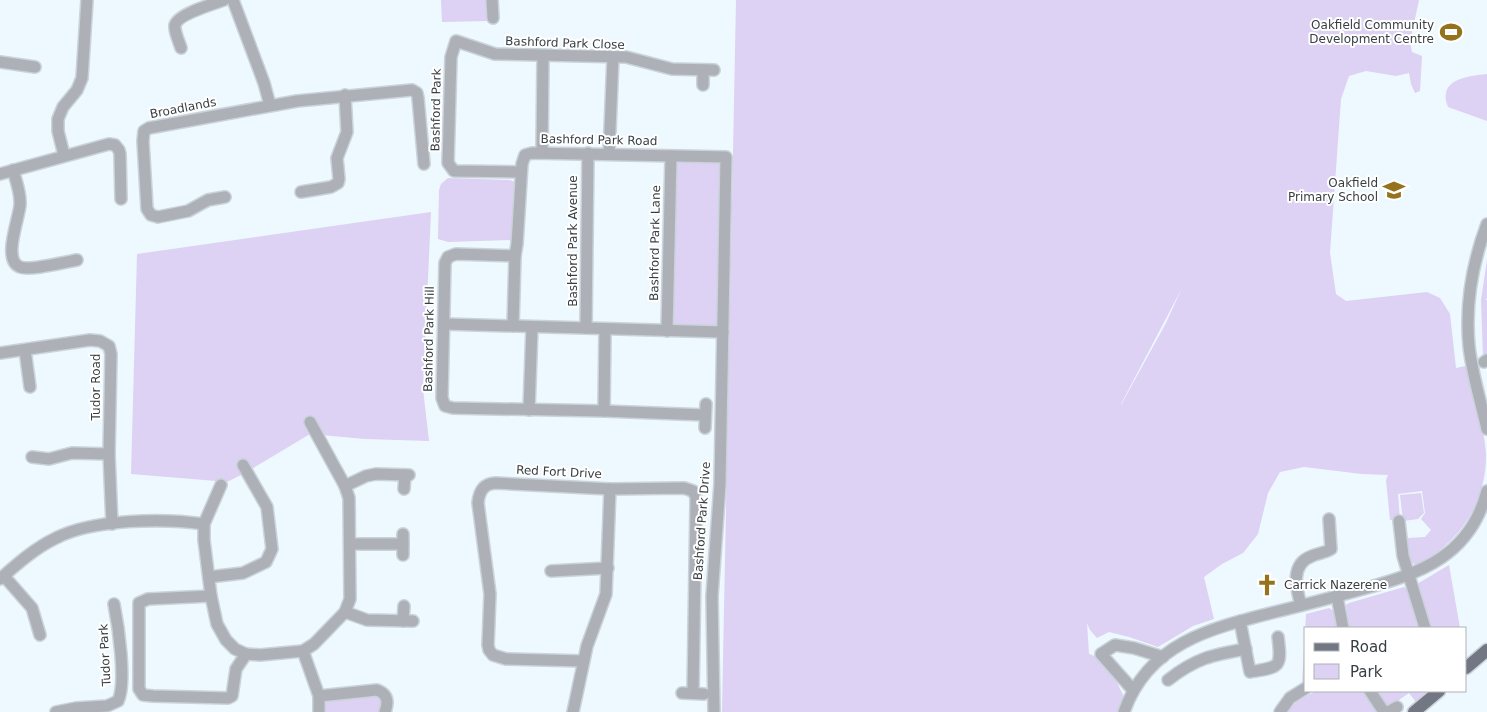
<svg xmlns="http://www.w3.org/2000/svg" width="1487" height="712" viewBox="0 0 1487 712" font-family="'DejaVu Sans',sans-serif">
<rect width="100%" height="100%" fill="#eef8ff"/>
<g fill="#ddd1f4" fill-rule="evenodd">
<polygon points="441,0 488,0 488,21 442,22"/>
<path d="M736,0h683l-9,42 2,10 10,4 -2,35 -5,2 -4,-9 -2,-11 -13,3 -30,-5 -17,5 -8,23 -11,154 6,41 10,7 81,-9 13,6 10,16 6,54 14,-3c6,29 13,58 16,88 1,48 -26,90 -68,111h-4l-5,-4 -2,-22 18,-1 6,-7 -10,-11 4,-6 -3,-22 -24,3 2,25 -10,1 -4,-40 2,-5 -26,-1 -58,-7 -24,5 -12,21 -10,41 -15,19 -21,11 -18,13 10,42 -21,7 -35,21 -29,-10 -20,-5 -12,6 -7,-8 -3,-7 2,31 17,6 21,43 -3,9h-402zM1182,288l-16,35 -45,82v-1z"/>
<path d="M1487,74v47l-39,-14c-11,-28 20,-31 39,-33z"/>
<polygon points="671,156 726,157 723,332 667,331"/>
<polygon points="448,178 510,180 515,182 516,185 513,240 448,242 438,239 439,190 441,184"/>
<polygon points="431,212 423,389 429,441 365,439 310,434 245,473 221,485 216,481 131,474 137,254"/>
<polygon points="1487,260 1487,298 1486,299 1487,301 1487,356 1483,357 1481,300"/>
<polygon points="1421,493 1424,513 1418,519 1403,521 1400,495"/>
<polygon points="1449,565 1460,628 1430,628 1417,584"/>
<polygon points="1404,587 1408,590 1418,628 1349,628 1346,605 1349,603"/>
<polygon points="1329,608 1334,611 1337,628 1306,628 1306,682 1302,684 1306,614"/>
<polygon points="1316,691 1364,691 1377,712 1287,712 1297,701"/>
<polygon points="1377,691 1429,691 1416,702 1409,693 1389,707 1387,706"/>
<polygon points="374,694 382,698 381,710 379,712 322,712 325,701"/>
</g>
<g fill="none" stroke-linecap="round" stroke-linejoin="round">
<g stroke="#c9d3d9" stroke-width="14">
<g id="minor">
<polyline points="233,0 264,83 270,105"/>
<polyline points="492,0 493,18"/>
<path d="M181,48c-2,-7 -7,-16 -6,-23 3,-11 38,-21 49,-25"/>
<polyline points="0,62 35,67"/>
<polyline points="703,85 703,70"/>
<polyline points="542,153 543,56"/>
<polyline points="609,154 613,57"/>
<polyline points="64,155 58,131 58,119 63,107 77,90 82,78 87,0"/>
<path d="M13,170c3,11 8,23 7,35 -1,14 -18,55 0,62 10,4 45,-5 57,-7"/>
<polyline points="521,172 454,171 448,163 451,57 456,41 495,54 626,57 672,69 714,70"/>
<polyline points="0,174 109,144 115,145 119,150 120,154 121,199"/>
<polyline points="301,192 331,187 338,183 339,179 337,158 347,132 345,95"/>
<polyline points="225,197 208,200 188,211 158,217 151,215 147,209 143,141 144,131 149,128 297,101 412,90 417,93 418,98 424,164"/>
<path d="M1487,224c-15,40 -22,79 -18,122 3,28 12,56 18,83"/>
<polyline points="515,256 456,254 448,257 445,263 442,398 445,406 453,408 604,411 705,415"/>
<polyline points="444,324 723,332"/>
<polyline points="513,326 515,256 517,244 522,164 525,155 532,153 726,157 720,484 712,596 714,712"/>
<polyline points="586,328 588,153"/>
<polyline points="667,331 671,156"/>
<polyline points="25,350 30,387"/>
<polyline points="0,353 90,340 100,341 109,346 111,354 109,454 112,524"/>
<polyline points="1484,362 1487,360"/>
<polyline points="529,410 532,327"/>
<polyline points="604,411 605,329"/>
<polyline points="705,428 706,404"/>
<polyline points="32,457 49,459 72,453 109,454"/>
<polyline points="221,485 204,524 204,540 211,596 217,624 226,640 235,649 246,654 260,655 303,651 314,644 345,612 350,599 349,498 345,486 310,422"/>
<polyline points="345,486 366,476 376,474 409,475"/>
<polyline points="404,489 405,475"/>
<polyline points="1399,521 1403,556 1425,628"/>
<polyline points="350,544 403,544"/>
<polyline points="403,555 403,534"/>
<polyline points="551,571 608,568"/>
<polyline points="4,576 32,608 40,635"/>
<polyline points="209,577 243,573 266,562 272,549 267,507 243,465"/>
<path d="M0,579c17,-15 35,-31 56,-41 37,-19 107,-20 148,-14"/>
<polyline points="211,596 148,599 139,603 139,689 143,695 153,696 228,698 232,696 236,669 246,654"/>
<polyline points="1337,596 1343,628"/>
<path d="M1301,605c-5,-17 -11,-41 11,-49 6,-3 13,-3 19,-7l-2,-30"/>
<polyline points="345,612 367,620 413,621"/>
<polyline points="403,621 404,606"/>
<path d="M1240,621l10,51c30,-5 32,-4 28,-35"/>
<polyline points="303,651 319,696 319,712"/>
<path d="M583,661l-77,-2 -13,-4 -4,-5 -1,-5 2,-51 -12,-91c1,-11 5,-19 17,-20l115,6 74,-1 9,3 3,6v7l-3,189"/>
<path d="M1168,680c28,-22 44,-25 78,-31"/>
<polyline points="1133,690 1101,654 1115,645 1134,648 1163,657"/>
<polyline points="1370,691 1384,712"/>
<polyline points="682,693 704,694"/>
<path d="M319,696l58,-6c10,4 12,11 8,22"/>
<path d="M56,712l20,-4 31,-2 11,-5c9,-18 0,-77 -4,-97"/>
<polyline points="573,712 587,646 606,594 610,489"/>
<path d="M1124,712c24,-69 87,-84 151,-100 29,-7 59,-15 88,-23 58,-16 107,-33 124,-98"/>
<polyline points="1280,712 1290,698 1306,688"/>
<polyline points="1388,712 1397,707"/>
</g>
</g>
<g stroke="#c9d3d9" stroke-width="15">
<g id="major">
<polyline points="1466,668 1487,650"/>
<polyline points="1414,712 1439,691"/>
</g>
</g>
<use href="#minor" stroke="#aeb0b8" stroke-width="11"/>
<use href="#major" stroke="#727783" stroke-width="12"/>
</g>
<defs>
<g id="stadium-bare" transform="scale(1.725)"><path d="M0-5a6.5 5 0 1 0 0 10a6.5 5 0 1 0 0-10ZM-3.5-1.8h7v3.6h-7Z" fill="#95731c" stroke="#fff" stroke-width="2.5" paint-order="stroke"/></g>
<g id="school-bare" transform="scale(1.725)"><path d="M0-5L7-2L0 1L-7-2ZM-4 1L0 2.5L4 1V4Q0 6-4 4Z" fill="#95731c" stroke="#fff" stroke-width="2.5" paint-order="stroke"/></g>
<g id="church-bare" transform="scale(1.725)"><path d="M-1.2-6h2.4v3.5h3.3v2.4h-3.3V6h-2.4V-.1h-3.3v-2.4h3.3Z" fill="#95731c" stroke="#fff" stroke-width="2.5" paint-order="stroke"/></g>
</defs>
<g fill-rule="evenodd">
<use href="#stadium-bare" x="1451" y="32"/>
<use href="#school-bare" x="1394" y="190"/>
<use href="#church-bare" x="1267" y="585"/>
</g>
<g text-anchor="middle" stroke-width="4" stroke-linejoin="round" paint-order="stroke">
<g font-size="12" fill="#373e42" stroke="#fff" text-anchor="end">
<text x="1434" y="29">Oakfield Community<tspan x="1434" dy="14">Development Centre</tspan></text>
<text x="1378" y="187">Oakfield<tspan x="1378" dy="14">Primary School</tspan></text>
<text x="1284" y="589" text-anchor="start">Carrick Nazerene</text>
</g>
<g font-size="12" fill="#373e42" stroke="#fff">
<text transform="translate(565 43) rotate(2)" y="4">Bashford Park Close</text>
<text transform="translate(183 108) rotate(-11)" y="4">Broadlands</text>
<text transform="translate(436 110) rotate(-89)" y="4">Bashford Park</text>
<text transform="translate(599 140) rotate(1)" y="4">Bashford Park Road</text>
<text transform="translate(573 241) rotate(-90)" y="4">Bashford Park Avenue</text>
<text transform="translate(655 243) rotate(-89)" y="4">Bashford Park Lane</text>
<text transform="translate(429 339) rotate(-89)" y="4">Bashford Park Hill</text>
<text transform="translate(96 387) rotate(-90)" y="4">Tudor Road</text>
<text transform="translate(559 472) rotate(3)" y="4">Red Fort Drive</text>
<text transform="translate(702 521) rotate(-86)" y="4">Bashford Park Drive</text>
<text transform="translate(105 655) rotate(-93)" y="4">Tudor Park</text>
</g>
</g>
<rect x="1304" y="627" width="162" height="65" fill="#ffffff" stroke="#afb2b3"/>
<rect x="1314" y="643" width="25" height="8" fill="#727783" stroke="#afb2b3"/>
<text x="1350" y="652" font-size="15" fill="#373e42">Road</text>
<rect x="1314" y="664" width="25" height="15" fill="#ddd1f4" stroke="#afb2b3"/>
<text x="1350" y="677" font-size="15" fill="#373e42">Park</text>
</svg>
